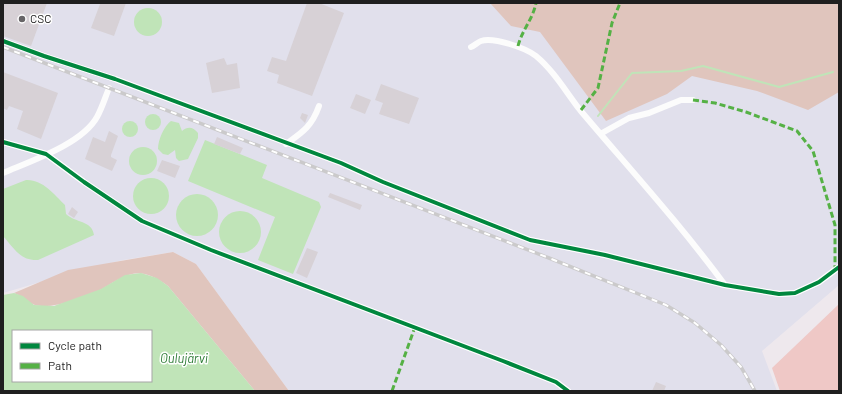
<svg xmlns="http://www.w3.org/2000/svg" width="842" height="394" viewBox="0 0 842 394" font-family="Barlow,sans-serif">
<rect width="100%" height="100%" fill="#eee8ed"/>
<polygon fill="#e1e0ec" points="3,3 839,3 839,285 762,351 777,391 289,391 196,264 173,252 123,260 78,271 3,293"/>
<polygon fill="#efc8c6" points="839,304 839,391 780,391 772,368"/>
<g fill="#e0c5bd">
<polygon points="490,3 838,3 839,92 808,110 757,91 692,76 667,94 606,121 540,32 511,26"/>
<path d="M173,252l23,12 93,127h-34l-87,-105c-29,-21 -39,-13 -66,3 -15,8 -51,21 -67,16 -6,-2 -13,-9 -21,-12l54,-23z"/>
</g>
<g fill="#c0e4b8" fill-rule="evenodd">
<circle cx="148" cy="22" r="14"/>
<circle cx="153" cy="122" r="8"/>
<circle cx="130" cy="129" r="8"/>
<path d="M171,121l8,2 3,8c6,-5 11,-4 16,2v5l-10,21 -9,2 -3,-3 -1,-8 -7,5 -5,-1 -5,-5c0,-9 6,-23 13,-28z"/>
<polygon points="205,140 267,165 262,178 319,202 321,207 293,274 258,260 275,217 188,181"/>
<circle cx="143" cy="161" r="14"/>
<circle cx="151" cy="196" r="18"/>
<path d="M26,180c16,-1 28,14 39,25l1,9c9,9 26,6 28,21l-56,25c-18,1 -24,-12 -35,-24v-47z"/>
<circle cx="197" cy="215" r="21"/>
<circle cx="240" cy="232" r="21"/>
<path d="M141,273l16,5 11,8 87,105h-252v-96l11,-2 9,3 11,9 20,1 47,-17 24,-14zM13,331h138v50h-138z"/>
</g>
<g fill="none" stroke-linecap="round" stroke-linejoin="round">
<polyline stroke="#c0e4b8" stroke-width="2" points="598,116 632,73 681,71 703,66 779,87 833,72"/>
</g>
<g fill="#d7d1d6">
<polygon points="3,3 47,3 31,46 3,36"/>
<polygon points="97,3 126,3 114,36 91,28 100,4"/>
<polygon points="307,3 319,3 344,13 312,96 277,83 279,75 267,71 272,57 286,61"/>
<polygon points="224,58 227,65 237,63 240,88 212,93 206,63"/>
<polygon points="3,72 58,93 41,139 17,129 23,111 9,106 7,110 3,108"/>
<polygon points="381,84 419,98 409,124 379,114 383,103 375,100"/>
<polygon points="356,94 371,100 365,114 350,108"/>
<polygon points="302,113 308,115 305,123 300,118"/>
<polygon points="109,131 118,136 111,155 111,157 117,160 112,171 85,159 93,137 105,142"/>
<polygon points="217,137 243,148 240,154 214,144"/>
<polygon points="162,160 180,166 175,178 157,171"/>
<polygon points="330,193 362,205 360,210 328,197"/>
<polygon points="72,207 78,212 74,218 68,214"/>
<polygon points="307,248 318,252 307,278 296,273"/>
<polygon points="656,382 666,386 664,391 652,391"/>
</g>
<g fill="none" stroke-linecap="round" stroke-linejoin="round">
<g stroke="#fcfcfc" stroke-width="6">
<polyline points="3,41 44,56 115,79 341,163 383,182 530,240 605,255 725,285 779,294 795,293 819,282 839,267"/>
<path d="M471,47c3,-1 7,-5 10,-6 13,-4 45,7 55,15 18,15 30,36 44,54 49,58 100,114 145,175"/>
<polyline points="602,133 629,118 649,113 681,100 693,100"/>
<polyline points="3,142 46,154 84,182 142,221 211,250 503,361 556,382 568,391"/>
<path d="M286,144c17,-12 26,-18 33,-38"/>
<path d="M3,173c28,-12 79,-29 94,-56 5,-9 8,-19 12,-29"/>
</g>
<g stroke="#cbcacb" stroke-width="3.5">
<polyline id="rail" points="3,47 549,258 666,305 695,323 721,345 741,367 755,391"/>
</g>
<use href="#rail" stroke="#fff" stroke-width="2" stroke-dasharray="6" stroke-linecap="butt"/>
<g stroke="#55b145" stroke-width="3" stroke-dasharray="6 3" stroke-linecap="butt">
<path d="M518,46c4,-16 15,-27 18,-43"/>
<polyline points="693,100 715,103 746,112 797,131 813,151 835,225 835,271"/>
<polyline points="581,110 598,88 612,23 620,3"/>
<polyline points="392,391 415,327"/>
</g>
<g stroke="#fff" stroke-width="6">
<g id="cycleway">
<polyline points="3,41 44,56 115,79 341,163 383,182 530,240 605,255 725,285 779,294 795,293 819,282 839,267"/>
<polyline points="3,142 46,154 84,182 142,221 211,250 503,361 556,382 568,391"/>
</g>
</g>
<use href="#cycleway" stroke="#00873e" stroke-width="4"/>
</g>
<circle fill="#676567" stroke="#fff" stroke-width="1.5" cx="22" cy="19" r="4"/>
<g text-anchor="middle" stroke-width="3" stroke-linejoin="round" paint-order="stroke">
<g font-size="12" fill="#1f1f1f" stroke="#fff" text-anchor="start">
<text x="30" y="23">CSC</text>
</g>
<g font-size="13" font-style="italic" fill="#317e39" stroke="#fff">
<text x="184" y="363">Oulujärvi</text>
</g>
</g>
<rect width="842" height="394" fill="none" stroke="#1f1f1f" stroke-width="8"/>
<rect x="12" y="330" width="140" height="52" fill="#ffffff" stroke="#a5a5a5"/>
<rect x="20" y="343" width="20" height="6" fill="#00873e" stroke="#a5a5a5"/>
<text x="48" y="350" font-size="12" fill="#1f1f1f">Cycle path</text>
<rect x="20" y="363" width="20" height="6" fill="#55b145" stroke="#a5a5a5"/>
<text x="48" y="370" font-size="12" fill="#1f1f1f">Path</text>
</svg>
